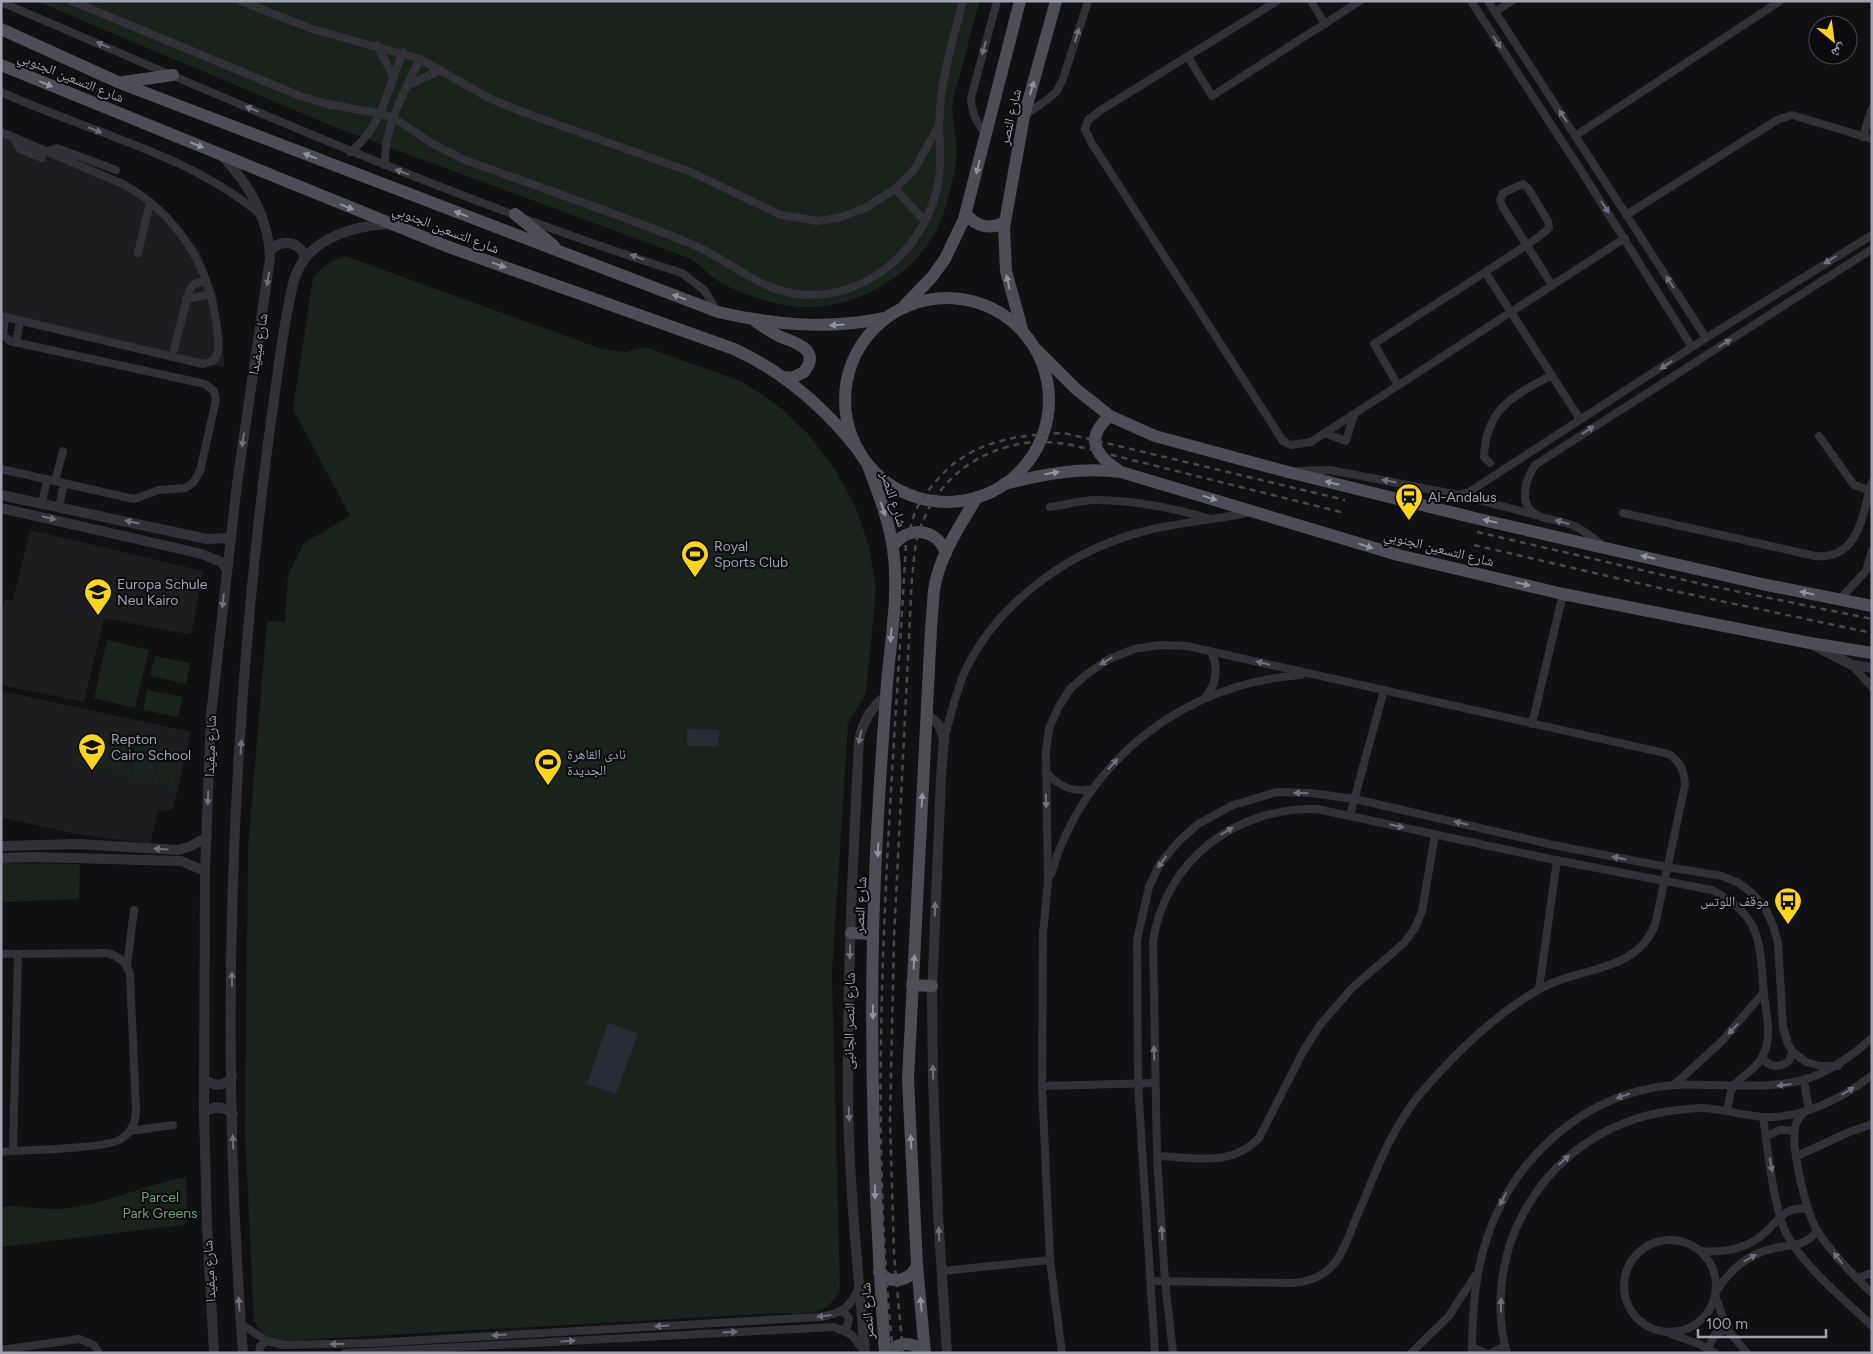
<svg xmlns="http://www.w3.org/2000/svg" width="1873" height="1354" viewBox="0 0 1873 1354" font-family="Figtree,'Noto Naskh Arabic',sans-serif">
<rect width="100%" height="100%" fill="#111012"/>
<g fill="#1d1c1f">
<polygon points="1,132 142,194 179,226 200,252 216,295 223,338 224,367 1,317"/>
<polygon points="30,530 203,571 192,632 187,634 104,618 84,702 1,685 1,615 5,600 13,600"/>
<polygon points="1,691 191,732 173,809 158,811 150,844 71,833 1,817"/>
</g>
<g fill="#1a221c">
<path d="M36,1h944c-7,22 -12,44 -18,66 -3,11 -7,22 -9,33 -2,19 4,35 4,53 -1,17 -7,39 -12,56 -17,56 -74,95 -132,98 -28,2 -58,-9 -84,-20 -18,-7 -26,-23 -43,-30l-344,-127z"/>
<path d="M345,256l257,93 24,3 19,-5 96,34 36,24 31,29 26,34 21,38 14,40 7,43 -10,104 -18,31 -16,250 8,316c-15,29 -34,23 -63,23l-497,28 -15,-5 -11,-15 -9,-189 3,-284 19,-227 18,1 3,-47 16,-32 46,-27 -57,-107 20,-131c9,-12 18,-17 32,-22z"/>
<polygon points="107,640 149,650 135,708 94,698"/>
<polygon points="155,656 190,663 186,684 150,676"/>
<polygon points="147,690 183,697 178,717 143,710"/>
<polygon points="84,729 133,741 125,775 75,763"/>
<polygon points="139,743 158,747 150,783 131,779"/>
<polygon points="162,748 181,752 173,788 153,784"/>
<polygon points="1,863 80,864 79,899 1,902"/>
<path d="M186,1177l1,46 -4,2 -182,22v-40c19,-3 39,3 58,2 43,-3 85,-24 127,-32z"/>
</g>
<g fill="#262c36">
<polygon points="687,729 719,730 718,746 687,746"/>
<polygon points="608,1023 638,1033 616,1094 587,1084"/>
</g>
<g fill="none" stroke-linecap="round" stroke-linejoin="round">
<g stroke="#313137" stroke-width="8">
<path d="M72,1l228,95 27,8 52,9 15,5 39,26 32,16c69,25 138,49 207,76 11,5 23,9 34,15 29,15 53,36 85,42 67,12 128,-37 145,-100 6,-22 4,-46 3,-68"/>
<polyline points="241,1 312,29 420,59 489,98 520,111 691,172 781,215 817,221 838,218 865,208 895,189 914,170 939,125 941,95 948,58 963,1"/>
<polyline points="1277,1 1101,110 1088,120 1085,129 1091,142 1283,441 1291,445 1311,442 1625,238"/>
<polyline points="1311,1 1325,24"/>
<polyline points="1471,1 1587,180 1692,347"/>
<polyline points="1488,1 1706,338"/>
<path d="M1,2c225,96 448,197 681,271l22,17 14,22"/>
<polyline points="1495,12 1512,1"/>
<polyline points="377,45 393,76"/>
<polyline points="1188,57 1212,96 1360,1"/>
<polyline points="408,85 441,70"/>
<path d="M1,92c87,40 184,60 259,122"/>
<polyline points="1024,116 1048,99 1057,91 1063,79 1088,1"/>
<path d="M1,132l122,52c54,30 87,82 94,144 1,11 4,24 -4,33l-10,3 -202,-48"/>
<path d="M986,134c-10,-12 -14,-21 -15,-36l26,-97"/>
<polyline points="1575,136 1780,1"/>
<polyline points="13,137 20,149 42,158"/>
<polyline points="1863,137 1872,108"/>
<polyline points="47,151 57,148 116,170"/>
<path d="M350,152c31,-22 39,-67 53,-100"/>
<path d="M385,165c-2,-36 20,-75 35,-106"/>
<polyline points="895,189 925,221"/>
<polyline points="1626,215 1777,120 1792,115 1872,139"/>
<polyline points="138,253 150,202"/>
<polyline points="1485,272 1580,419"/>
<polyline points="186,299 210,294"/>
<polyline points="16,343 20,321"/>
<polyline points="172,357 189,291 194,284 206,281"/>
<path d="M1398,385l-24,-41c42,-28 86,-55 128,-83 15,-10 34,-20 47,-33l-1,-7 -20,-33 -5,-4 -20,9 -3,7 2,6 50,79"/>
<polyline points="1324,433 1346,441 1354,414"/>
<polyline points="1819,436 1854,485 1869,490"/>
<path d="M1490,463l-6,-6c2,-50 30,-61 68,-82"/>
<polyline points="1,469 134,499 159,490 185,488 193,483 200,471 216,400 214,391 205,384 10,341 3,335 5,317"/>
<polyline points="1298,471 1330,470 1459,495 1469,492 1706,338 1872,235"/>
<polyline points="55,481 63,451"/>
<polyline points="1460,495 1536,515"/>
<polyline points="42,503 47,479"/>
<polyline points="59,507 64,483"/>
<path d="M1050,507c15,-2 31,-7 46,-7 39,0 77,8 115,19"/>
<path d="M1623,513l192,43c45,4 47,-42 57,-74"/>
<path d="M1602,545c-10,-8 -21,-17 -33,-21 -10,-4 -21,-4 -30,-8 -22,-9 -14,-36 -4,-51l337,-216"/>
<polyline points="1840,599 1866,571 1872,551"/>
<polyline points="1852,665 1872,687"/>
<path d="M1205,698c12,-15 14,-30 6,-46"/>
<polyline points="1532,724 1563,594"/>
<path d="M944,739c7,-24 12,-49 23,-72 35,-69 107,-119 182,-137 33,-8 67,-10 101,-18"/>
<path d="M1046,772c12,14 28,21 46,17"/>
<polyline points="1350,815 1384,690"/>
<path d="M1051,874c33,-113 133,-191 250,-199"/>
<path d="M1,954l106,-1c12,3 20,10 23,22l6,134c0,12 -4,23 -15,30 -15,10 -97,11 -120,13"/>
<polyline points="127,966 134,910"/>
<polyline points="1539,989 1557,860"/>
<path d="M1762,1058c7,9 16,10 26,4l5,-10"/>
<path d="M1804,1081l5,28c-7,4 -12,10 -14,18 -4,22 11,86 23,105 15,23 34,42 54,61"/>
<polyline points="1674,1085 1722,1041 1764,992"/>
<polyline points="1042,1086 1155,1083"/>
<path d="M1763,1117c5,32 10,88 23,116 16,32 60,68 86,93"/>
<polyline points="130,1131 173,1125"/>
<polyline points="1766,1136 1780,1130 1795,1131"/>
<polyline points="13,1151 18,954"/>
<path d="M1157,1156c38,1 73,12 102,-18l45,-88 16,-25 32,-37 52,-45 11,-15 7,-17 13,-76"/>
<polyline points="1797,1156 1847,1133 1872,1124"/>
<circle cx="1670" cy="1286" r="46"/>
<path d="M1701,1251c21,2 41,-1 59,-14 17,-13 23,-32 47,-28"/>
<polyline points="942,1271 1050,1260"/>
<polyline points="1857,1278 1872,1273"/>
<path d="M1716,1292c13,-21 30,-37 55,-43 18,-5 33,-1 46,-18"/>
<polyline points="1715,1295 1727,1329 1747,1353"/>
<polyline points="840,1312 845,1313 849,1318 847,1327 842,1330"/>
<path d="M241,1324l26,17 17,4 87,-2 449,-26c19,-3 31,-9 38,-28"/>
<polyline points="1671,1334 1699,1344 1715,1353"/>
<polyline points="1472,1347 1485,1353"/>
<polyline points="1708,1349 1715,1334 1727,1329"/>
<polyline points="1,1350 79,1339 94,1345 99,1353"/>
<polyline points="259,1353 260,1346 267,1341"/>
<polyline points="345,1353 834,1327 852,1335 864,1351"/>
<path d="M1062,1353l-12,-93 -8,-174 1,-153 5,-51 -2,-131 3,-22 9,-21 12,-19 17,-15 22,-15 25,-10 26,-4 27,1 482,108c12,9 15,16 16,31l-30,140c-20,49 -76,41 -117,65 -43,25 -78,59 -111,96 -34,37 -50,83 -69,128 -8,17 -13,37 -25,51 -11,12 -25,17 -40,18l-142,-2"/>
<polyline points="1155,1353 1138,1084 1137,940 1149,887 1159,865 1178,842 1198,824 1233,805 1277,792 1311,793 1355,799 1553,845 1667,867 1722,876 1739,883 1753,894 1765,908 1773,925 1778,943 1783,1027 1788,1044 1793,1052 1806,1062 1821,1066 1838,1066"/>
<path d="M1173,1353l-8,-72 -8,-125 -4,-214c12,-82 83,-135 164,-133l233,50 162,31c52,27 47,53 52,105 2,17 7,36 2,53 -6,20 -19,23 -32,37 -4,5 -5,18 -7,25"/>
<polyline points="1411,1353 1448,1317 1475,1276"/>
<path d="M1472,1353c0,-36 2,-71 12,-105 25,-87 98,-155 189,-163 13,-1 26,0 38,0 73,1 103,5 161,-47"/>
<polyline points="1491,1353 1505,1346"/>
<path d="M1507,1353c-13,-43 -6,-98 15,-137 30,-58 84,-96 148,-105 10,-1 21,-3 30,-3 22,0 43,8 64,9 37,2 80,-19 108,-42"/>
</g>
<g stroke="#313137" stroke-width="10">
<path d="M270,251c11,-13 30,-10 35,7"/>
<polyline points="1,495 207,539 230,538"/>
<polyline points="1,508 202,554 221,562 226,568"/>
<polyline points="1815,646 1852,665 1872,668"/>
<polyline points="927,714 939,725 944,739 941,777 932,995 933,1079 938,1215 947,1353"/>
<polyline points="1,846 78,844 178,850 189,847 207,837"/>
<polyline points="1,858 34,857 181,861 205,871"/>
<path d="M204,1079c10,8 20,8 28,-2"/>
<path d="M204,1112c10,-6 20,-6 29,2"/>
<path d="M214,1353l-7,-128 -3,-113 1,-241 6,-156 26,-231 33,-226c-1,-39 -21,-74 -47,-101"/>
<path d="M243,1353c-23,-302 -13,-610 25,-910 6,-42 11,-84 18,-125 4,-17 5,-36 14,-52 17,-30 56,-40 88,-42"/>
<path d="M865,1353c-7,-84 -16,-169 -17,-253 -1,-120 5,-240 11,-360 4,-18 11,-32 26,-43"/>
</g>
<g stroke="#4d4d56" stroke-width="12">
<path d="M1,29l119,54 598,229c57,13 109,18 167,6"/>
<path d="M1,65l445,181 288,103c50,23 90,58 124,101"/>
<polyline points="123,82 173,75"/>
<polyline points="515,214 554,246"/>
<path d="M966,214c10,13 25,16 39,8"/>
<circle cx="947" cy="400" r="102"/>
<polyline points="905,305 932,277 945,259 964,219 1020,1"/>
<path d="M756,322c8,5 16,11 25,15 16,6 40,13 23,35l-12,6 -9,-1"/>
<polyline points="1022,329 1006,271 1004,228 1024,116 1056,1"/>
<polyline points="1038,351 1076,389 1110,416 1155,436 1288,472 1487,521 1762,584 1872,606"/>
<path d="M1110,416c-25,21 -16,38 8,54"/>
<path d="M867,463c10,27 22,56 26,86 7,48 -4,99 -7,148 -6,78 -11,159 -13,238 -3,139 2,279 12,418"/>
<path d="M1004,484c40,-10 76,-17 117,-12l277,83 165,39 247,49 62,10"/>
<path d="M893,546c15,-21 44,-18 53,7"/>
<polyline points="851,933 873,934"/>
<polyline points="912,985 932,986"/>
<path d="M879,1272c12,13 31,10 38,-7"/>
<path d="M889,1353c9,-12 25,-12 35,0"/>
<path d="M925,1353l-8,-88 -9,-186 23,-450c1,-13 2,-26 3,-39 5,-34 26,-64 43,-93"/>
</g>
<g stroke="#46474e" stroke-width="2.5" stroke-dasharray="6 5" stroke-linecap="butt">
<polyline points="1477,532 1706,585 1872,619"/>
<polyline points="1474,545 1655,587 1872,633"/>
<path d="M893,1353c-28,-269 -2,-541 13,-810 4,-11 6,-26 12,-37 37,-60 79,-70 146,-73l281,67"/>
<path d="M903,1353l-9,-98 -4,-134 4,-184 18,-360c2,-13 2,-26 5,-38 15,-57 59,-91 116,-97 11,-1 24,1 35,2l273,68"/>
</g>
</g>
<defs><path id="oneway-solid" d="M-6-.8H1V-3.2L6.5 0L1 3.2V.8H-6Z" transform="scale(1.25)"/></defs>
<g fill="#6f707b">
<use href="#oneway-solid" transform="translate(1077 35) rotate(-73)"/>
<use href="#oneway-solid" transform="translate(1497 42) rotate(57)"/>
<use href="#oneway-solid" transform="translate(103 45) rotate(-157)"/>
<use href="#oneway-solid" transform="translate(984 48) rotate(105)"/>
<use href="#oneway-solid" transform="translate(252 109) rotate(-157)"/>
<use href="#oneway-solid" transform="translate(1563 116) rotate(-123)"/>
<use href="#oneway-solid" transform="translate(95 130) rotate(22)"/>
<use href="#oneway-solid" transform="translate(402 172) rotate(-159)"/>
<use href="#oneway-solid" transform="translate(1605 207) rotate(57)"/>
<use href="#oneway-solid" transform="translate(637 257) rotate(-160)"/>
<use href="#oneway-solid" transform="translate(1830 260) rotate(148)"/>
<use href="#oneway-solid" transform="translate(268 279) rotate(99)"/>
<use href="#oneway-solid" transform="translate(1670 282) rotate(-123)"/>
<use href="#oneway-solid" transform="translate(1725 343) rotate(-32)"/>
<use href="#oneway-solid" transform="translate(1666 365) rotate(146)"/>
<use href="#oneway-solid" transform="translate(1588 430) rotate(-33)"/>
<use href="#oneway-solid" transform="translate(243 440) rotate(99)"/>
<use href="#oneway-solid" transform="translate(1389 481) rotate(-169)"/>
<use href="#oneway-solid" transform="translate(49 518) rotate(13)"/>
<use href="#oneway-solid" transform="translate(132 522) rotate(-168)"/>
<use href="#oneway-solid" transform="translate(1562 522) rotate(-165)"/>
<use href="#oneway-solid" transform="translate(223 601) rotate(96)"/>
<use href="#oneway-solid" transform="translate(1106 661) rotate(149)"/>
<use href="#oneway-solid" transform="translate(1263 663) rotate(-167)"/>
<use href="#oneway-solid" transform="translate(860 737) rotate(101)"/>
<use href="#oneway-solid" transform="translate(241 747) rotate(-86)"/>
<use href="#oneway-solid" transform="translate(1113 764) rotate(-47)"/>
<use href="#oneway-solid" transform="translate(1301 793) rotate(-179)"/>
<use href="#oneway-solid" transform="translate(208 798) rotate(92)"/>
<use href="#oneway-solid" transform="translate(1046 801) rotate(89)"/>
<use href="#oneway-solid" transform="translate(1461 823) rotate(-167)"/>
<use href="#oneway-solid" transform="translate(1397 826) rotate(13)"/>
<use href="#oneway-solid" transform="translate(1227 831) rotate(-31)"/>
<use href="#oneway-solid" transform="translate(161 849) rotate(-176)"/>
<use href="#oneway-solid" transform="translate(1619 858) rotate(-169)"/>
<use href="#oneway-solid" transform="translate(1162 862) rotate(126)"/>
<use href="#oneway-solid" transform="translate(935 909) rotate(-88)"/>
<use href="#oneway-solid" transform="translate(850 952) rotate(91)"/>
<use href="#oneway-solid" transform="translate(232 979) rotate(-90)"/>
<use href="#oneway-solid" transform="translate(1733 1029) rotate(133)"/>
<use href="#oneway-solid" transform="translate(1154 1053) rotate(-92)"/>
<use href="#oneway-solid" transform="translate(933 1072) rotate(-91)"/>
<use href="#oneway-solid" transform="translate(1784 1085) rotate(173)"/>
<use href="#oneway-solid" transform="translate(1848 1091) rotate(-31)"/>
<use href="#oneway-solid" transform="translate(1623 1096) rotate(161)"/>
<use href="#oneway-solid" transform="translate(849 1114) rotate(88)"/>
<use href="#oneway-solid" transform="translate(233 1142) rotate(-92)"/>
<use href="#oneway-solid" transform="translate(1564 1160) rotate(-42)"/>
<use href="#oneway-solid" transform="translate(1771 1165) rotate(80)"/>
<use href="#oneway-solid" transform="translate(1503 1199) rotate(117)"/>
<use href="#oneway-solid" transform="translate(1162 1233) rotate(-94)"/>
<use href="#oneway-solid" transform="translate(939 1234) rotate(-93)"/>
<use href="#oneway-solid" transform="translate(1750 1258) rotate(-30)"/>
<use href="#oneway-solid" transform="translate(1838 1258) rotate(-129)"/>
<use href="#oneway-solid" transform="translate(239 1304) rotate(-94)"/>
<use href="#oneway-solid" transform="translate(1501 1305) rotate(-89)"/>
<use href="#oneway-solid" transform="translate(824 1316) rotate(173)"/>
<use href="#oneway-solid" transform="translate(662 1326) rotate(177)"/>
<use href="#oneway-solid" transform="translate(730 1332) rotate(-3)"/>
<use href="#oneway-solid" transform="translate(499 1335) rotate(177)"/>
<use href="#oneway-solid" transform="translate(568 1341) rotate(-3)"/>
<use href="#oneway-solid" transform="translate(337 1344) rotate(179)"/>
</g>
<g fill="#9092a0">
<use href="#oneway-solid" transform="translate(46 84) rotate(22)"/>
<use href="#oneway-solid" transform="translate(1032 88) rotate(-74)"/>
<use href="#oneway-solid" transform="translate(197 145) rotate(22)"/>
<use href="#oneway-solid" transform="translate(310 156) rotate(-159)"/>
<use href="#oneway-solid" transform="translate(978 167) rotate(104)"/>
<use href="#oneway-solid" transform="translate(347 207) rotate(22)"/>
<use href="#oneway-solid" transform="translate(461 214) rotate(-159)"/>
<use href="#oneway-solid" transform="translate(499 265) rotate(20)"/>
<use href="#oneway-solid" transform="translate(1008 282) rotate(-102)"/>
<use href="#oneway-solid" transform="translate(679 297) rotate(-160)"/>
<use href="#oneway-solid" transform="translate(837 325) rotate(176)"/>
<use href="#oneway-solid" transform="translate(1052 473) rotate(-9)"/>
<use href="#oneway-solid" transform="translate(1332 483) rotate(-166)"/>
<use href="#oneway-solid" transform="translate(1210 498) rotate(17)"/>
<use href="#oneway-solid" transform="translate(883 509) rotate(71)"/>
<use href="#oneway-solid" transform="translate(1490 521) rotate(-167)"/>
<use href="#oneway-solid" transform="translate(1366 546) rotate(17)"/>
<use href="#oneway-solid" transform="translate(1648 557) rotate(-167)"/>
<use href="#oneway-solid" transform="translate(1523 584) rotate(13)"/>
<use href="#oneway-solid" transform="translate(1807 593) rotate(-169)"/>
<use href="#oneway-solid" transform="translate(891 635) rotate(95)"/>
<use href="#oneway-solid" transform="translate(922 800) rotate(-87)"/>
<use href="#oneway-solid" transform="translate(878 850) rotate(93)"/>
<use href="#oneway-solid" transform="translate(914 962) rotate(-87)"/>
<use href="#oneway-solid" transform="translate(873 1012) rotate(90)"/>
<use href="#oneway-solid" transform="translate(911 1142) rotate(-93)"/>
<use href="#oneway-solid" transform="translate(875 1192) rotate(89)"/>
<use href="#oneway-solid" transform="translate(921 1304) rotate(-95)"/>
</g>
<defs>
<g id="station-pin" transform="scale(1.4375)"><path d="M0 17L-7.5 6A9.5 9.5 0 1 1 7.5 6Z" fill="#fbd51f" stroke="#0c0b0d"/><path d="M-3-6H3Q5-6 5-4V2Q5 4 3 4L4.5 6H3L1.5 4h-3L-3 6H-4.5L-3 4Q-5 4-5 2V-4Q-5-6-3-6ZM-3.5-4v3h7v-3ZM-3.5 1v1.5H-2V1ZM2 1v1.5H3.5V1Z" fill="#111"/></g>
<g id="stadium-pin" transform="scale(1.4375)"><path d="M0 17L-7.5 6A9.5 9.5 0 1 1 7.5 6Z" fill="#fbd51f" stroke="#0c0b0d"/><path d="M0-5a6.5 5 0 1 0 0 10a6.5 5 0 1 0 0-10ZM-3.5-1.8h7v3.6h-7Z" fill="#111"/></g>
<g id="school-pin" transform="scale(1.4375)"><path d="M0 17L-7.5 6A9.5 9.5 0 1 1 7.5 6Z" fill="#fbd51f" stroke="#0c0b0d"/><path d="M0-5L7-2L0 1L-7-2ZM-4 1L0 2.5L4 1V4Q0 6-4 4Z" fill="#111"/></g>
<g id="bus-pin" transform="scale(1.4375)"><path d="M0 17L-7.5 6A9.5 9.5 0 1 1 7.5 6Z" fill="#fbd51f" stroke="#0c0b0d"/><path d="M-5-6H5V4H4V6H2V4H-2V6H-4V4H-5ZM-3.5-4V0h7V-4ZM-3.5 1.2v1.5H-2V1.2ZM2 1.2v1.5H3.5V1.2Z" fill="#111"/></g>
</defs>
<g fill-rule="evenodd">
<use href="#station-pin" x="1409" y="497"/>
<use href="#stadium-pin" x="695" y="554"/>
<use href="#school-pin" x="98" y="592"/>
<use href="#school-pin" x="92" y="747"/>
<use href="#stadium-pin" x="548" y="762"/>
<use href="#bus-pin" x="1788" y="901"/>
</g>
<g text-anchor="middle" stroke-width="4" stroke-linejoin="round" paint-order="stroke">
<g font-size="14" fill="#a1a3b3" stroke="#0c0b0d">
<text transform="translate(71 77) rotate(22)" y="5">شارع التسعين الجنوبي</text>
<text transform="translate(1010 117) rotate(-77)" y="5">شارع النصر</text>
<text transform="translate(446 229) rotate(21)" y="5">شارع التسعين الجنوبي</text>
<text transform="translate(258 344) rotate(-81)" y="5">شارع ميفيدا</text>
<text transform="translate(894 499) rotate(72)" y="5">شارع النصر</text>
<text transform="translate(1439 548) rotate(14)" y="5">شارع التسعين الجنوبي</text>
<text transform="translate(210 746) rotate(-88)" y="5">شارع ميفيدا</text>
<text transform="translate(860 905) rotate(-87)" y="5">شارع النصر</text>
<text transform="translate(849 1021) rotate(-89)" y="5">شارع النصر الجانبى</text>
<text transform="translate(209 1271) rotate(-93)" y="5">شارع ميفيدا</text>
<text transform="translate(867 1311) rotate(-94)" y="5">شارع النصر</text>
</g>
<g font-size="14" fill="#a1a3b3" stroke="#0c0b0d" text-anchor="start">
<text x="1428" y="502">Al-Andalus</text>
<text x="714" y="551">Royal<tspan x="714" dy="16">Sports Club</tspan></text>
<text x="117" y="589">Europa Schule<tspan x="117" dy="16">Neu Kairo</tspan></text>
<text x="111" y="744">Repton<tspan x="111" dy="16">Cairo School</tspan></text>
<text x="567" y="759">نادى القاهرة<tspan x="567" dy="16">الجديدة</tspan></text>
<text x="1769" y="906" text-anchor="end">موقف اللوتس</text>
</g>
<g font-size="14" fill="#76a080" stroke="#0c0b0d">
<text x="160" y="1202">Parcel<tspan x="160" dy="16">Park Greens</tspan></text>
</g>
</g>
<rect width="1873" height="1354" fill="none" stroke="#a1a3b3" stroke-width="5"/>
<g transform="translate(1833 40) rotate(151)"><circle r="24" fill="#0c0b0d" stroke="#48484f"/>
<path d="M0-4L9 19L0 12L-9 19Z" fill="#fbd51f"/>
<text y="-8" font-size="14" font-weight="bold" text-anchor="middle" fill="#a1a3b3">ش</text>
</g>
<path d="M1698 1329v8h128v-8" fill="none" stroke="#a1a3b3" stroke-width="2.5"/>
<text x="1706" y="1329" font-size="15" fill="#a1a3b3" stroke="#0c0b0d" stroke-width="4" paint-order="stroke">100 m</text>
</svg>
